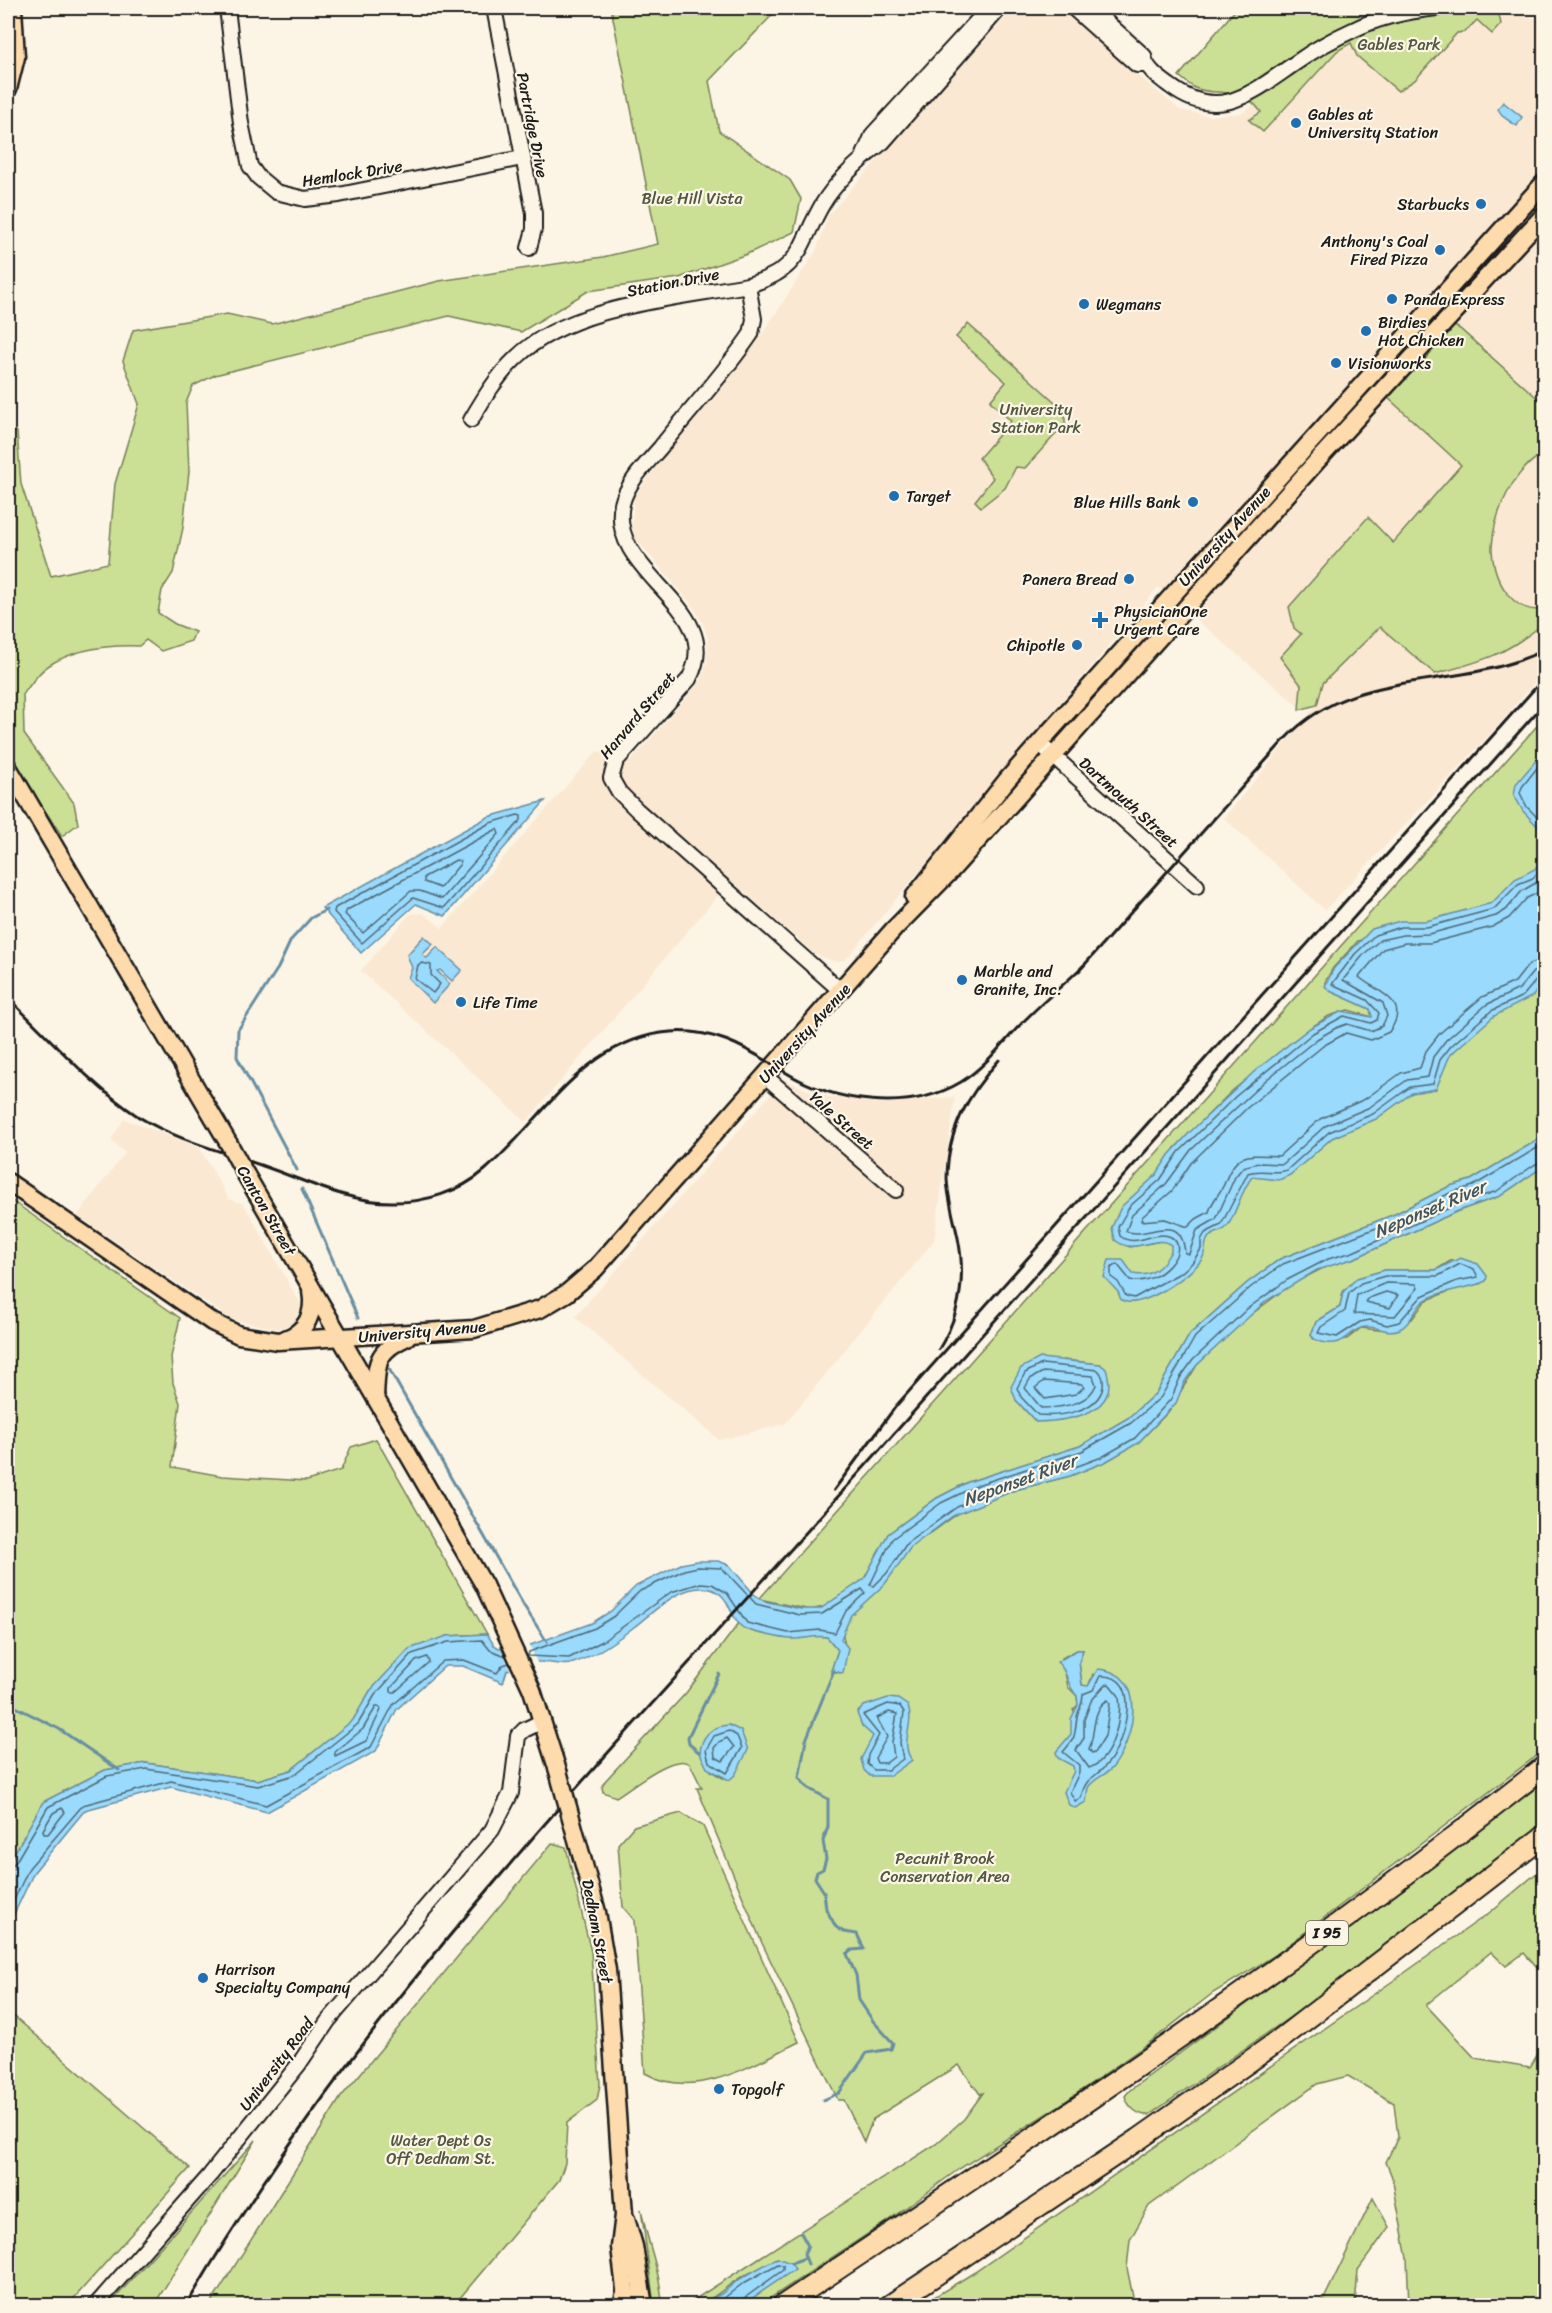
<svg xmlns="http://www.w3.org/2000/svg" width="1552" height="2313" viewBox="0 0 1552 2313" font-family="Sriracha,sans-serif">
<rect width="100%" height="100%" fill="#fcf5e5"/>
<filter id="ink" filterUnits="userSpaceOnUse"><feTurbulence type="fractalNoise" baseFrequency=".0167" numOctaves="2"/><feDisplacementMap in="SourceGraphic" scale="12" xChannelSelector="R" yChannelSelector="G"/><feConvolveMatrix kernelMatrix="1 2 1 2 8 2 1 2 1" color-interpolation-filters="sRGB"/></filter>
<g filter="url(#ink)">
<g fill="#fae8d2">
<polygon points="1018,8 1057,8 1180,110 1210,116 1242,113 1310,64 1356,39 1496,17 1523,15 1544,21 1544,671 1496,728 1325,910 1224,818 1317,705 1320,694 1304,711 1158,587 846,959 836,962 815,954 731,880 526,1122 361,971 410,914 423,913 442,928 597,751 630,762 701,681 707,661 708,640 703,623 691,604 635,538 632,523 634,497 668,450 763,333 816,251 829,214 1011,11"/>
<polygon points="784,1079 818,1095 883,1104 955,1097 934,1241 785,1424 719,1440 575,1317"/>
<polygon points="124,1119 199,1147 229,1199 244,1204 301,1305 294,1323 278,1329 231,1319 77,1216 125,1153 111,1140"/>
</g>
<g fill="#cbe095" stroke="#747e58" stroke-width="1.5" fill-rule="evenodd">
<path d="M611,8h168l-70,73 10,50 71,49 11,19 -7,33 -47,22 -68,24 -91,13 -67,41 -72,-16 -234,59 -22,11 -7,17 3,68 -6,57 -10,45 -11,17 -4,23 17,11 20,8 -4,9 -30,10 -15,-11 -7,6c-30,-1 -65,3 -91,20 -10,6 -18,20 -25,28l1,40 50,69 4,21 -16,12 -49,-73 -5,-12v-320l9,1 4,52 30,92 57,-13 7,-79 24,-80 -16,-43 10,-31 94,-16 45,10 167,-43 164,-24 55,-13z"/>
<path d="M1237,8h264l-3,2 3,14 -9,10 -15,-14 -12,12 -8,1 -42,47 -17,11 -41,-35 -6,-13 -14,8 -74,81 -14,-12 12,-8c-20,-29 -43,-14 -66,-24 -6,-3 -11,-8 -16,-12z"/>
<polygon points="968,324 1065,411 1065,424 1025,468 1016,467 1005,488 981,507 975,501 993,478 979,458 1011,421 990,401 1006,382 956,337"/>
<path d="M1452,325l8,4 84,75v49c-31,17 -50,59 -52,94 -1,28 20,69 52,62v14c-38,32 -61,38 -109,51l-55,-47 -57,56 -6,22 -18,5 2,-25 -21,-28 21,-23 -7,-6 -5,-21 79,-90 25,26 68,-78 -76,-70z"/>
<path d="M1544,718v164l-20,14 -166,45 -25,27 -8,14 5,9 40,18 2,8 -24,-7 -19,6 -19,12 -78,63 -58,58 271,-87 99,-125v199l-73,44 -21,6 -55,28 -115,45 -33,24 -57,51 -34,59 -28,25 -48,28 -112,36 -31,16 -49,36 -24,45 -37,27 -16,4 -52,-11zM1112,1227l49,14 -31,6 -15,-7zM1063,1360l37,4 -64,58 -20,-22z"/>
<path d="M1544,1166v584l-270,206 -61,37 -64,50 -92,64 -98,62 -73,53 -126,83h-18l52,-36 -17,-11c-11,8 -22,12 -34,18 -21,12 -31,29 -57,29l250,-161 28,-25 19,-26 -3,1 -21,-29 -86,54 -9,23 -20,-42h-6l-76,-157 -65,-155h5l-12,-24c-16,-12 -59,24 -74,33l-13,-5 -1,-5 3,-6 81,-88 53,-70c16,19 65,10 88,14l11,13 -7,21 9,2c11,-18 2,-37 -1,-58l55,-65 34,-15 32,-23 55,-22 55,-14 35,-14 33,-19 30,-31 29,-47 47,-45 46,-35 41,-21 24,-6 103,-47 42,-15zM1452,1260l28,24 -21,3 -34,14 -13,18 -34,11 -17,-2 -14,11h-34l-2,-4 5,-13 24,-15 3,-15 15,-14 27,-8h51zM1077,1650h6l-4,12 3,23 6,2 5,-13 39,37 -6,33 -10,18 -43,-52 5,-5 -1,-9 -9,-9 -6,-29zM716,1733l7,45 -12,-7z"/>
<polygon points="8,1198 180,1318 171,1357 173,1383 180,1403 172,1467 222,1476 307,1481 341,1470 351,1447 376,1439 487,1634 447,1636 370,1691 354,1720 291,1770 258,1780 146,1763 105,1770 43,1802 8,1865"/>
<path d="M1544,1780v47l-216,164 -179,124c-11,1 -21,-8 -24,-19l5,-6 313,-231z"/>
<path d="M681,1813l22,13 96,216c-45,22 -104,60 -154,31l-11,-153 -11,-13 -5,-63 16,-18z"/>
<polygon points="552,1843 566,1847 591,1952 600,2085 597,2100 567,2123 565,2163 559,2180 454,2305 210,2305 341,2097"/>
<polygon points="1544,1867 1544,1976 1524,1953 1506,1966 1491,1952 1426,2005 1475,2058 1530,2067 1544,2044 1544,2305 1409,2305 1407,2258 1392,2177 1386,2162 1398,2137 1394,2103 1348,2076 1317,2084 1149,2206 1130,2240 1127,2268 1133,2297 1139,2305 921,2305 975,2272 1400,1976 1489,1913"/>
<polygon points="8,2011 190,2168 68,2305 8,2305"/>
<polygon points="256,2140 154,2305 109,2305"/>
<polygon points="1373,2198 1389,2227 1358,2270 1355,2305 1321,2305"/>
<path d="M641,2209c6,33 20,64 21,96h-8z"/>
</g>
<g fill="#9adafc" stroke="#688ea2" stroke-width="1.5">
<path d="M1503,102l19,15 -5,9c-9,-6 -14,-8 -19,-17z"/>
<polygon points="1544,751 1544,833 1523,811 1514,795 1516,784"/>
<polygon points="545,801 445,916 416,904 361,953 322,908 488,817"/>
<path d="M1544,855v124l-11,17 -39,20 -44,39 -14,34 -24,4 -36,26 -44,19 -42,37 -11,5 -27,-3c-9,11 -15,32 -22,45 -5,11 -14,9 -21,15 -5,5 -3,16 -7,22 -11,17 -62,52 -81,41l-3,-8 -14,-15 5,-17h14l10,14c19,4 30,-8 38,-23v-6c-16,-12 -36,12 -56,-5l-3,-13 9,-20 35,-32 13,-20 21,-23 66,-62 54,-42 32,-17 30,6 -2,-8 -40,-18 -5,-5 9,-18 38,-39 28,-8h26l66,-18 23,-24 20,-10z"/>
<polygon points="424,936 433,944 423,954 424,957 427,958 437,947 462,970 452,981 440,970 437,971 450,984 433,1003 408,978 412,968 407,955"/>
<path d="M1544,1136v30l-44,30 -42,15 -103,47 -38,12 -51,31 -69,64 -12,16 -9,22 -38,40 -33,19 -35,14 -55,14 -62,26 -42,31 -26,37 -34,31 -10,24 7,9 -5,25 -12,-2 7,-21 -11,-13c-13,-2 -24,3 -36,2 -8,0 -44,-8 -49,-12 -13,-11 -12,-33 -32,-38 -29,-7 -56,23 -76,38 -18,14 -42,31 -64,37 -9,2 -22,-3 -32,-2 -10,2 -21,5 -31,8l-4,13 -40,-17h-18l-48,43 -21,42 -109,61 -96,-25 -86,23 -51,62 -26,55v-62l35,-63 62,-32 41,-7 112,17 33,-10 62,-50 17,-29 39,-42 38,-13 40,-2 7,11 5,3 26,-1 67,-24 19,-12 25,-25 45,-22 16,-3h21l11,4 25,29 10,7 37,8h19l44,-30 24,-45 49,-36 31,-16 112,-36 48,-28 28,-25 34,-59 57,-51 33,-24 115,-45 55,-28 21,-6z"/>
<path d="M1460,1258l18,6 9,12 -1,5c-19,9 -44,8 -62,20 -10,8 -12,22 -24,28 -12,5 -21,-2 -32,-2 -18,-1 -21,22 -46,15 -6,-2 -8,-2 -11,-7l5,-13 24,-15 3,-15 14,-14 28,-8h51z"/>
<path d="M1040,1358l60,6 6,5c16,45 -38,52 -70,53l-20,-22 -5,-13 10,-19z"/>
<path d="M1077,1650h6l-4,12 3,23 6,1 10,-17c51,3 37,69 15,98 -6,8 -21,12 -25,21 -1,4 -1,10 -2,14l-11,6 -6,-3 -5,-13 10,-21 -1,-5 -15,-8 -2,-6 15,-18v-15l7,-14 -1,-9c-12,-13 -8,-24 -20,-34z"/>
<path d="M888,1698l10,1 10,7c7,19 -9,37 4,54l-22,16h-20l-6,-6 -3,-11 12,-23 -11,-10 -5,-13 7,-7z"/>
<path d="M729,1725l12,6 7,19 -13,25 -6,5 -22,-12 -7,-15c1,-17 12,-27 29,-28z"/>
<polygon points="777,2258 791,2263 795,2269 742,2305 698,2305 721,2294 738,2280"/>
</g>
<polygon fill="#fcf5e5" points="529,1643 538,1665 511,1672 500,1645 515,1647"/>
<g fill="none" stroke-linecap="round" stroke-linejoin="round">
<g stroke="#4e6876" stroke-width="1.5">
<polyline points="1544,759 1522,787 1520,793 1527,807 1544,824"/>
<polygon points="518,815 521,816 521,820 444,908 413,898 362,943 334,912 335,908 490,823"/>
<polygon points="497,829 499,834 442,899 420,891 411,891 363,933 345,914 347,910"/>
<polygon points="456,860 460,861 460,864 440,888 424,882 424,877"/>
<path d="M1544,865l-11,13 -15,6 -24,25 -67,18h-26l-26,8 -20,19 -23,30 35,16 12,13 -2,7 -6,3 -27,-7 -31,17 -77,63 -57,56 -19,28 -30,26 -12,21 2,9c17,13 34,-7 51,1 21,12 -12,50 -41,43l-13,-16 -6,4v9l7,5 8,14 8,2 48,-26 10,-9 9,-14v-9l4,-7 16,-8 27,-52c13,-5 26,2 39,-3l42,-38 44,-18 37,-27 23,-3 7,-24 11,-14 40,-35 32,-15 15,-18 6,-2"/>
<path d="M1544,878l-22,13 -16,19 -10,6 -67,18 -26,1 -23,5 -16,14 -21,26 40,23 4,13 -5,10 -11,5 -24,-7 -11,4 -19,11 -51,41 -75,70 -25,34 -34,31 -6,16c21,10 55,-23 59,22l4,1 8,-24 19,-11 19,-42 8,-10 15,-4 25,1 42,-38 45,-19 37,-27 21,-3 5,-20 13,-17 40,-35 33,-16 14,-17 11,-4"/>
<path d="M1544,890l-17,8 -18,20 -17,9 -62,16h-25l-22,6 -24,28c17,15 54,23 30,55l-18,8 -25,-7 -23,13 -76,62 -56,55 -19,28 -30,26 -1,4 24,-2 23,8 8,-8 13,-7c3,-12 12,-19 16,-30 12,-32 24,-27 54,-26l41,-37 45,-20 36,-26 19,-5 6,-17 14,-18 42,-36 33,-15 14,-18 15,-5"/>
<polygon points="422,963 431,965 431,975 440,984 433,993 415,979 418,965"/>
<polyline points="1544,1144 1473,1186 1452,1192 1397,1220 1283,1264 1251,1287 1195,1337 1161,1397 1131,1423 1082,1451 980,1484 941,1503 892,1539 870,1585 874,1586 887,1573 907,1543 957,1507 1013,1484 1067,1470 1102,1457 1135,1438 1171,1399 1180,1378 1193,1360 1247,1309 1287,1280 1328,1259 1353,1252 1456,1205 1497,1191 1534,1165 1544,1161"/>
<polygon points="1460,1264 1474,1269 1478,1277 1457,1281 1422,1296 1399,1322 1387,1325 1370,1320 1360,1322 1337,1337 1318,1333 1321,1327 1345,1311 1349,1293 1361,1283 1385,1276 1438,1276"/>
<polygon points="1386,1283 1416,1284 1418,1288 1395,1316 1354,1314 1357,1295"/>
<polygon points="1386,1292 1398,1295 1390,1308 1366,1302 1369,1298"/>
<path d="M1042,1364l56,6c4,4 6,10 5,17 -5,25 -44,30 -65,28l-17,-18 -4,-9 8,-15z"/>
<path d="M1043,1372l50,4 3,9c-8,20 -35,23 -55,23l-16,-20 5,-9z"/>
<polygon points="1044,1381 1082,1384 1084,1387 1076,1394 1045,1399 1035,1388"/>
<polygon points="698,1567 722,1568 756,1604 800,1615 822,1614 862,1589 865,1593 846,1611 835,1633 820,1630 788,1633 747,1623 727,1593 712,1584 701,1583 671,1592 603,1641 569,1658 528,1656 529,1652 595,1628 614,1616 640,1591 684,1570"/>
<polygon points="427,1657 429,1662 395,1692 391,1692 391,1688 416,1661"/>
<path d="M1100,1676c45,-3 24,68 8,87 -13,17 -22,11 -27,35l-6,3 -5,-9 9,-19v-8l-16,-13c14,-16 11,-15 14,-35 2,-9 6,-11 6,-23l10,-4z"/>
<path d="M1109,1684l10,12c3,22 -6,64 -30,72l-13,-18 8,-12v-18l7,-19 14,-16z"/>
<path d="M1108,1700l2,3 -5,33 -10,16 -3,1 -3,-4c7,-16 2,-40 19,-49z"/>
<polygon points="888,1704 900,1706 904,1712 900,1743 903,1759 888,1770 874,1770 867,1764 868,1755 879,1735 863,1715"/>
<polygon points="376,1707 380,1707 381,1710 366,1741 335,1756 335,1752 363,1729"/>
<polygon points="889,1712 897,1714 892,1742 894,1757 886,1763 877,1763 875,1758 887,1737 877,1718"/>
<polygon points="729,1731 737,1736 742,1748 727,1773 709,1762 706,1750 714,1736"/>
<polygon points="727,1738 734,1747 723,1761 715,1757 714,1748 719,1742"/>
<polygon points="62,1808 65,1812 48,1834 44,1834 43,1830 53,1813"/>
<polyline points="8,1867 15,1863 48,1807 107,1776 146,1769 258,1786 294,1775 358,1724 375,1695 412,1654 448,1642 482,1640 490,1650 506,1656"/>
<polyline points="8,1913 29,1868 83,1805 171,1781 266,1805 371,1747 393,1705 443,1661 464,1660 497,1673 503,1665 509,1663"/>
<polyline points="714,2306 742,2284 778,2264 783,2265 783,2270 743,2299 741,2306"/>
</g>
<g stroke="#688ea2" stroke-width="3">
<polyline points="297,1170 237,1057 238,1030 278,968 291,940 311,918 326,910"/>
<polyline points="302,1189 358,1318"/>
<polyline points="389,1369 524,1606 547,1642"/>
<polyline points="8,1703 59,1729 119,1770"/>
<polyline points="700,1753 689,1744 688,1737 719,1674"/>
<polyline points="823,2100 839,2093 867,2053 891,2049 893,2043 873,2021 859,2000 856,1975 847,1954 852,1950 864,1949 857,1934 844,1932 836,1927 826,1909 824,1892 815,1878 817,1872 823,1869 826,1859 823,1841 828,1827 828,1799 808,1788 799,1778 806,1740 834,1670"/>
<polyline points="801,2233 808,2246 804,2254 808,2264"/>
<polyline points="791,2263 805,2258"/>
<polyline points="818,2303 818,2306"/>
</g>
<g stroke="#1c1c1c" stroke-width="18">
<g id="minor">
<polyline points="227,8 241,123 250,166 258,177 276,192 305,199 339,195 522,158"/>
<polyline points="494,8 534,213 534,229 529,248"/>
<polyline points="1073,8 1137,65 1146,65"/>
<path d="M1091,8l53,48c2,13 15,22 26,30 50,38 84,5 127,-24 17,-12 36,-23 56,-32 26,-13 55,-19 84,-22"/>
<polyline points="864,155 873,134 989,8"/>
<path d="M748,285l6,34 -3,15c-27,40 -61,76 -91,114 -14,16 -33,35 -38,56 -15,71 106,103 67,175l-73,82 -5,17 8,14 18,18 204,181"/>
<path d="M471,420c13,-22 26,-44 45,-62 52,-52 161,-60 232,-73 54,-15 50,-38 74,-80 14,-24 39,-46 61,-63l117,-134"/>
<polyline points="1039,743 1197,886"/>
<polyline points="765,1076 896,1190"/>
<polyline points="95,2306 210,2175 299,2064 328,2021 492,1830 511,1793 518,1736 524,1730 543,1721"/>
</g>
</g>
<g stroke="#1c1c1c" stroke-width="21">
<g id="major">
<polyline points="8,89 16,57 13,8"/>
<polyline points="8,767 229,1144"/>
<polyline points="914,897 1007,780 1051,730 1544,183"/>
<polyline points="246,1175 484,1585 532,1690 558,1771"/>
<polyline points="8,1182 212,1322 239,1335 278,1341 474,1329 540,1309 567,1293 595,1269 894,929 947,875 1317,461 1544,215"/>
<path d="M285,1339c22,-8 30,-26 26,-48"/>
<path d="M375,1397c2,-33 -1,-45 32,-60"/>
<polyline points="576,1836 597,1912 607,1970 624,2215 620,2247 627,2306"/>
<polyline points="626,2219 634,2246 644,2306"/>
</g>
</g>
<g stroke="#1c1c1c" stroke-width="24">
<g id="highway">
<polyline points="623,2306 626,2296"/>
<path d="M782,2306c260,-173 518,-345 762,-539"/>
<polyline points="889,2306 1139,2139 1274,2044 1544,1836"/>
</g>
</g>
<use href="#minor" stroke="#fcf5e5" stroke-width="14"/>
<use href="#major" stroke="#fedbac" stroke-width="16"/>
<use href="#highway" stroke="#fedbac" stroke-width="20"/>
<g stroke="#1c1c1c" stroke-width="3">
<path d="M1079,971l205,-231c72,-77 171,-46 260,-90"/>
<path d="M8,998c42,40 82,87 131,119 37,23 83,34 124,49 41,14 84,36 128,36 33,1 69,-10 94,-32 58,-50 94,-124 176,-137 48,-8 86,15 124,39 50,31 124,41 176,10 27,-17 45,-44 68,-66 18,-18 38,-34 56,-52"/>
<path d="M939,1349c21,-34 27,-72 19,-111 -4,-19 -10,-39 -11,-59 0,-49 21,-84 52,-119"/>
<polyline points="834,1490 896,1406 1544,678"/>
<path d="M186,2306c162,-279 386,-512 599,-750 254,-284 506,-568 759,-852"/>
</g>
<g stroke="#1c1c1c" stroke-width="21" stroke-linecap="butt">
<g id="major-bridge">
<polyline points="229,1144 246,1175"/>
<polyline points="558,1771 576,1836"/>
</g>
</g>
<use href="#major-bridge" stroke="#fedbac" stroke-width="16"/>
</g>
</g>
<g fill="#1f6fb2" stroke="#fcf5e5" stroke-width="2">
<circle cx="1296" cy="123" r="6"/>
<circle cx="1481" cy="204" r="6"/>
<circle cx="1440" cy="250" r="6"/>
<circle cx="1392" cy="299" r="6"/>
<circle cx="1084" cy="304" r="6"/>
<circle cx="1366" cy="331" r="6"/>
<circle cx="1336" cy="363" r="6"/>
<circle cx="894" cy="496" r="6"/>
<circle cx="1193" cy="502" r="6"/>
<circle cx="1129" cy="579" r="6"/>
<path d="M1097 611h6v6h6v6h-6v6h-6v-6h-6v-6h6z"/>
<circle cx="1077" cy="645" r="6"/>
<circle cx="962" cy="980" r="6"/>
<circle cx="461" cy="1002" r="6"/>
<circle cx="203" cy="1978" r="6"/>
<circle cx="719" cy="2089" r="6"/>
</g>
<g text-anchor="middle" stroke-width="4.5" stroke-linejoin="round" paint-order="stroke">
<rect fill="#fcf5e5" stroke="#5f5d58" stroke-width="1.5" x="1306" y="1921" width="42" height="24" rx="4.5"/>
<g font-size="15" font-weight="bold" fill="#1c1c1c">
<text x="1327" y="1938">I 95</text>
</g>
<g font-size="16" fill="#515740" stroke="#fcf5e5">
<text x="1399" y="50">Gables Park</text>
<text x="692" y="204">Blue Hill Vista</text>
<text x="1036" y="415">University<tspan x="1036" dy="18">Station Park</tspan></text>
<text x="945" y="1864">Pecunit Brook<tspan x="945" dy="18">Conservation Area</tspan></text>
<text x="441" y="2146">Water Dept Os<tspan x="441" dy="18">Off Dedham St.</tspan></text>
</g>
<g font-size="16" fill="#1c1c1c" stroke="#fcf5e5" text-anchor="start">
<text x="1308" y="120">Gables at<tspan x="1308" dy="18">University Station</tspan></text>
<text x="1469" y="210" text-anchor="end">Starbucks</text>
<text x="1428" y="247" text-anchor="end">Anthony's Coal<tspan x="1428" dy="18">Fired Pizza</tspan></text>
<text x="1404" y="305">Panda Express</text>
<text x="1096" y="310">Wegmans</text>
<text x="1378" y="328">Birdies<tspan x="1378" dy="18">Hot Chicken</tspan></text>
<text x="1348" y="369">Visionworks</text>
<text x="906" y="502">Target</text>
<text x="1181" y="508" text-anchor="end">Blue Hills Bank</text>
<text x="1117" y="585" text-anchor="end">Panera Bread</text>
<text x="1114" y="617">PhysicianOne<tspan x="1114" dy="18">Urgent Care</tspan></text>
<text x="1065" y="651" text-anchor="end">Chipotle</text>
<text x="974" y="977">Marble and<tspan x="974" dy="18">Granite, Inc.</tspan></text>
<text x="473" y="1008">Life Time</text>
<text x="215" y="1975">Harrison<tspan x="215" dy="18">Specialty Company</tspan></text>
<text x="731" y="2095">Topgolf</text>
</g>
<g font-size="16" fill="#1c1c1c" stroke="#fcf5e5">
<text transform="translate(533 125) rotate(79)" y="6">Partridge Drive</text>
<text transform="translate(352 173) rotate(-9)" y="6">Hemlock Drive</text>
<text transform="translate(673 282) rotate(-11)" y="6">Station Drive</text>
<text transform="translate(1224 536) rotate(-48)" y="6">University Avenue</text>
<text transform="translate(637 715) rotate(-50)" y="6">Harvard Street</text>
<text transform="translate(1129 802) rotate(42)" y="6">Dartmouth Street</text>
<text transform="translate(804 1033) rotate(-48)" y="6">University Avenue</text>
<text transform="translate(842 1120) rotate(41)" y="6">Yale Street</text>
<text transform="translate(267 1210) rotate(60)" y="6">Canton Street</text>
<text transform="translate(422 1331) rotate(-5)" y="6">University Avenue</text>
<text transform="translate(598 1931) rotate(79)" y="6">Dedham Street</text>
<text transform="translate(276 2064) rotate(-53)" y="6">University Road</text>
</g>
<g font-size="18" font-style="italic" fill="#42555f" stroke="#fcf5e5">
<text transform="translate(1430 1209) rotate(-23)" y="6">Neponset River</text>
<text transform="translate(1020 1480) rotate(-20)" y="6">Neponset River</text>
</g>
</g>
<rect width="1552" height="2313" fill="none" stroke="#fcf5e5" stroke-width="30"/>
<rect x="15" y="15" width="1522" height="2283" fill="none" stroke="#1c1c1c" stroke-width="2" filter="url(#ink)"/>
</svg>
